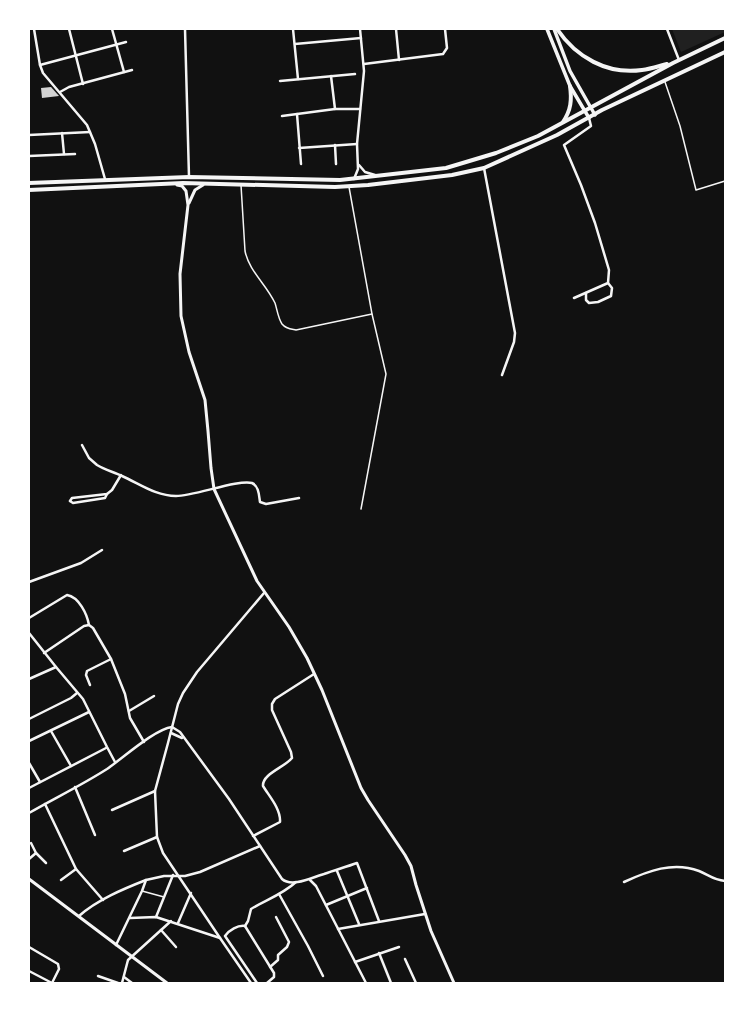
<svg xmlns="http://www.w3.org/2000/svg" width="754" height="1012" viewBox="0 0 754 1012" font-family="Jost,sans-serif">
<rect width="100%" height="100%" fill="#111"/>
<polygon fill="#202020" points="672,29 725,29 725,32 681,52"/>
<polygon fill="#d3d3d3" points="51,87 59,96 42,98 41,88"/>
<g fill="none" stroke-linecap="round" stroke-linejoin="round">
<g stroke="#f5f5f5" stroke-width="1.5">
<polyline points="665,82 680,126 696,190 725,181"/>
<path d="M241,185l4,66c4,20 21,33 30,52 2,6 3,15 7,21 4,5 9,5 14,6l76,-16"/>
<polyline points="349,187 372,314 386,374 361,509"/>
<polyline points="142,891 164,897"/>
</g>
<g stroke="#f5f5f5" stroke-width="2.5">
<polyline points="34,29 40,65 43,73 87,125 95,144 105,179"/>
<polyline points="69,29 83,84"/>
<polyline points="112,29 124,72"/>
<polyline points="185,29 189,177"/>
<polyline points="293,29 298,79"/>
<polyline points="396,29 399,60"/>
<polyline points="667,29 679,60"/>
<polyline points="295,44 361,38"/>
<polyline points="364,64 443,54 447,48 445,29"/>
<polyline points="40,65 126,42"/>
<polyline points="331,76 335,109"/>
<polyline points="280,81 355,74"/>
<polyline points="60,92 69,87 132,70"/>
<polyline points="297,114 301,164"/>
<polyline points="282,116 335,109 360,109"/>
<polyline points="62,133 64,154"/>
<polyline points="29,135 90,132"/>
<polyline points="335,145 336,164"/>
<polyline points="299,148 357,144"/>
<polyline points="29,156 75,154"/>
<polyline points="359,165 365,172 375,175"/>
<polyline points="484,168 515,333 514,342 502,375"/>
<polyline points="354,179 358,169 357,144 364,71 360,29"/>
<polyline points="586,293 586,300 589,303 598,302 611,296 612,288 608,283"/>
<polyline points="574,298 608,283 609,270 595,223 581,185 564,145 591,126 589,118"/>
<path d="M82,445l7,13 8,7c8,5 17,7 25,11 18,8 34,20 54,20 18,0 63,-17 76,-13 7,3 7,13 8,19l6,2 33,-6"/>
<polyline points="70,501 72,498 107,494 112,490 121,475"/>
<polyline points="70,501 73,503 105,498 107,494"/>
<polyline points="29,582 81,563 102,550"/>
<path d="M29,618l38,-23c12,2 20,19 22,30l4,3 18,31 14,35 5,24 14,24"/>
<polyline points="29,633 56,667 83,699 107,747 115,762"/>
<polyline points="44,653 84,626 89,625"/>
<polyline points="29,679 56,667"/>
<polyline points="90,685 86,675 87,671 111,659"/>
<polyline points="129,711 154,696"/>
<polyline points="29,719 71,698 77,693"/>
<path d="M172,727l8,5 49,67 53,80c10,9 31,-2 42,-5 11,-4 22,-7 33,-11l22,58"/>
<polyline points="51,731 71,766"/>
<polyline points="171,733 182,738"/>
<polyline points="29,741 89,712"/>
<polyline points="29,763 40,782"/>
<polyline points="75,787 95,835"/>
<polyline points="29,788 106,748"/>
<polyline points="45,804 76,869 103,900"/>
<polyline points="112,810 155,791"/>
<path d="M29,813c26,-15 53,-28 78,-44 16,-11 48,-40 65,-42"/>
<path d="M253,836l27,-14c1,-13 -11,-26 -17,-36 -1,-12 22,-19 29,-28l-1,-6 -19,-42v-6l3,-5 39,-25"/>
<polyline points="31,843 36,853 46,863"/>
<polyline points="124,851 157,837"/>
<polyline points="29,859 36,853"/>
<polyline points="337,871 359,924"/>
<polyline points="61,880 76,869"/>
<polyline points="310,880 316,886 366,983"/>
<path d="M624,882c24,-11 49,-21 75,-11 10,4 14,9 26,10"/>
<polyline points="279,894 308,946 323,976"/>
<polyline points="326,905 367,888"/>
<path d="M79,916c18,-16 44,-27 67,-36"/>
<polyline points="156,917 173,875"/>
<polyline points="130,918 156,917 220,938 251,983"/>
<polyline points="178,923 191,893"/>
<path d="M245,926c-7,-1 -16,4 -20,10l32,47"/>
<path d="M245,926l3,-5 3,-12c15,-9 32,-15 45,-27"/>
<polyline points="245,926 274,973 274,977 267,983"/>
<polyline points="338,929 425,914"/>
<polyline points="161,930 176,947"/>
<polyline points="220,938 163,853 157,837 155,791 168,743 178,704 183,693 197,672 264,593"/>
<polyline points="116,945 142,891 146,880 164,876 185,876 200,872 260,846"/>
<polyline points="29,947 58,964 59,969 52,983"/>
<polyline points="379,953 391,983"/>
<polyline points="405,959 416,983"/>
<polyline points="355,962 399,947"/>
<polyline points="270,967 278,960 278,955 287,947 289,942 276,917"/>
<polyline points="29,971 52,983"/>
<polyline points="98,976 118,983"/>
<polyline points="124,977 132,983"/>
<polyline points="122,983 128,960 171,921"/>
</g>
<g stroke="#f5f5f5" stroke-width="3">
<polyline points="177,185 182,186 186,191 188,205 180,274 181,316 189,352 205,400 208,431 211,468 214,489 257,581 289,627 307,658 322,690 361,788 368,800 405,855 411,866 416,885 431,931 454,983"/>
<polyline points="189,203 195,190 203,185"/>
<polyline points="29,879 167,983"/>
</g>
<g stroke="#f5f5f5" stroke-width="3.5">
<polyline points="547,29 570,86 589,118"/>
<polyline points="554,29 570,71 595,115"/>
</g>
<g stroke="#f5f5f5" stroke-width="4">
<path d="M557,29c19,28 50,46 85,41 9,-1 17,-4 25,-6"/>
<path d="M563,122c8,-12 9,-22 7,-36"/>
<polyline points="29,183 189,177 340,180 446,168 496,153 538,136 673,63 725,38"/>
<polyline points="29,190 183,183 335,187 368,185 452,175 484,168 557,135 602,110 725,52"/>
</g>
</g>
<rect width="754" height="1012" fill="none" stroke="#ffffff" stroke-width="60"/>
</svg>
